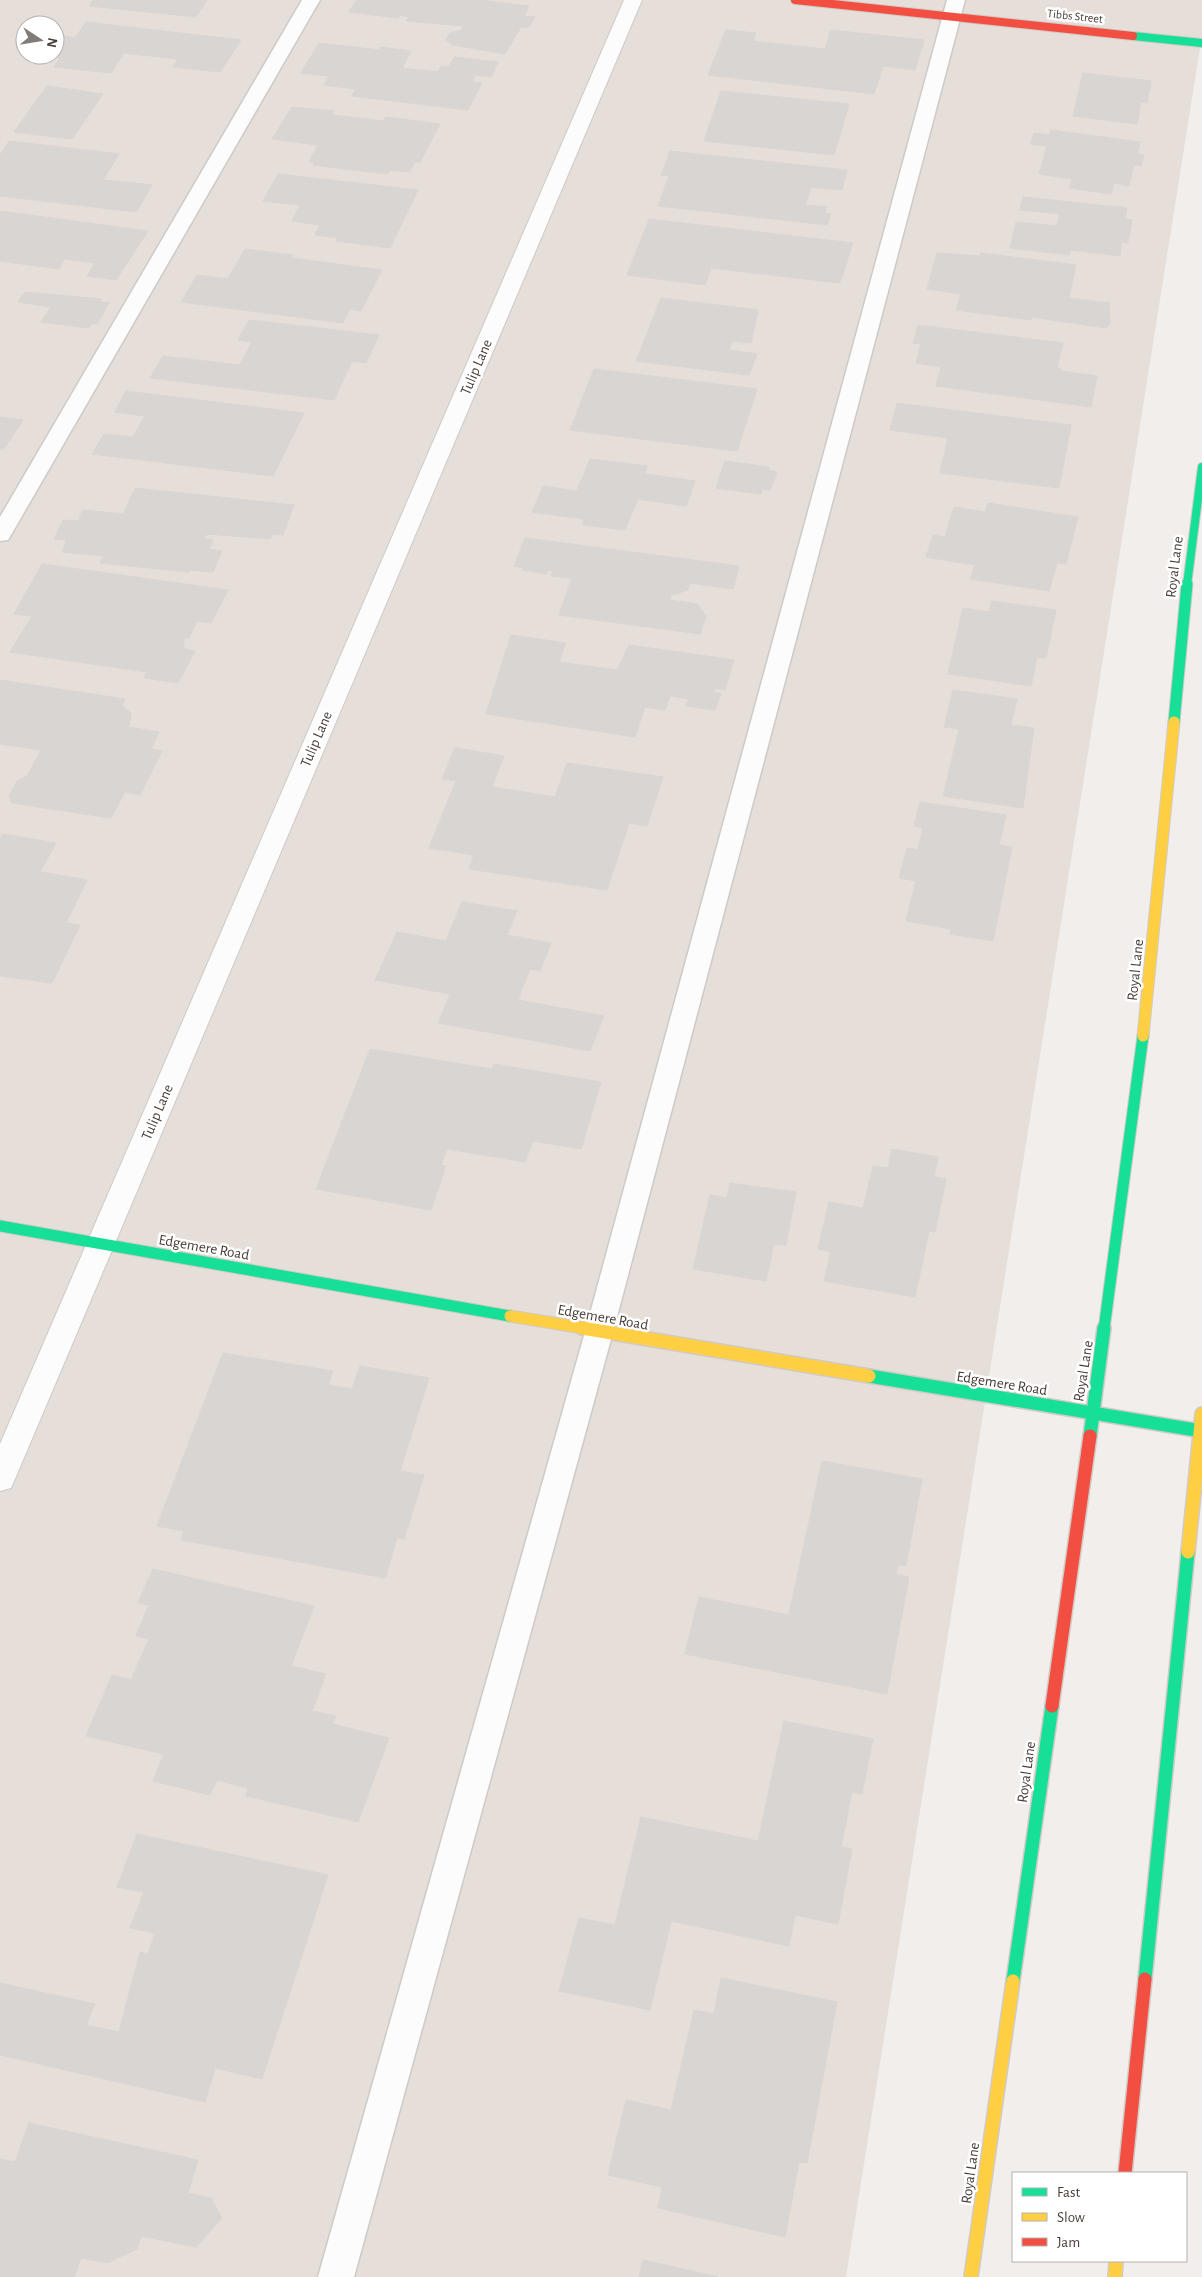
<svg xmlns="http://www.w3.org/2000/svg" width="1202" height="2277" viewBox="0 0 1202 2277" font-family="'Alegreya Sans',sans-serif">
<rect width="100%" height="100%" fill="#f1eeec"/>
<path fill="#e5ded9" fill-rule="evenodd" d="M0,0h1202v35l-356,2242h-846zM25,25h30v30h-30z"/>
<g fill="#d9d5d3" stroke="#dad5d2">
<polygon points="93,0 207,0 196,17 90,6"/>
<polygon points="357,0 479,0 529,6 524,16 535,17 528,28 521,27 505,54 453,45 446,40 450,33 461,30 464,26 406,21 409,17 401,15 398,18 349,12"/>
<polygon points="86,22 241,40 220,72 173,67 178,59 124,53 111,73 54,67 60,58 49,57 55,55 55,49 64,36 75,38"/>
<polygon points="726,30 756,33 753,41 825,49 831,30 924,40 915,70 883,66 874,94 708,75"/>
<polygon points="319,43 379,50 380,47 411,51 402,68 438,72 441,66 449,67 454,57 498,62 491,77 475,75 472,82 482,83 468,110 352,96 356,89 324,85 329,76 301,73"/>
<polygon points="1083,73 1151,81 1147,103 1141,102 1137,124 1073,116"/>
<polygon points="47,86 103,94 72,139 14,132"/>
<polygon points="721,91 849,104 834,155 704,141"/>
<polygon points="292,107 334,111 332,115 384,121 386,117 440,124 420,162 415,162 409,172 390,170 387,174 313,165 315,162 309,162 318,145 272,139"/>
<polygon points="1051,130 1140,142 1137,154 1144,155 1141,166 1134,165 1129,186 1114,183 1111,194 1069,188 1072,179 1039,174 1047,146 1030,144 1034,133 1049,135"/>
<polygon points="9,141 119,154 103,180 152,185 136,212 0,196 0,155"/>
<polygon points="670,151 847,170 842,190 811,187 805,205 827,207 825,213 831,214 827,225 658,206 669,176 661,175"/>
<polygon points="278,174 418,190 390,248 336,241 338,238 315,235 320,225 292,221 300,205 263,201"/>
<polygon points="1023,197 1127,208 1125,219 1132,220 1128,243 1122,242 1120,256 1070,250 1070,255 1010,248 1016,222 1057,226 1060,214 1020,210"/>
<polygon points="0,211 148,231 116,280 87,276 95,263 64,259 59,269 0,261"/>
<polygon points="649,219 853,243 840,283 711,268 705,285 627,275"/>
<polygon points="245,249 293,255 291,258 382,270 361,311 350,309 343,323 181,302 197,275 228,279"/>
<polygon points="937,253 980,256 981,253 1076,265 1069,298 1109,303 1110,324 1106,328 1031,317 1031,320 956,310 961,294 927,289"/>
<polygon points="25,292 101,299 100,302 109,303 97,324 92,323 89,328 41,322 51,307 18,302"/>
<polygon points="661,298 758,310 751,343 732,341 729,350 757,354 749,375 636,361"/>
<polygon points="249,320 379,335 366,363 352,361 334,400 150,378 163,356 240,365 252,342 238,340"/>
<polygon points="918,325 1063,343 1057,368 1061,368 1060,371 1097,376 1091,407 936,386 941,367 916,363 921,344 913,343"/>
<polygon points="594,369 757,389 737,451 570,430"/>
<polygon points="126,391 304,413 273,476 92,454 104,434 133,437 145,416 115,412"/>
<polygon points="897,403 1071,425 1059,488 940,473 948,438 890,430"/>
<polygon points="0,417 23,420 4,449 0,449"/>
<polygon points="590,459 647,466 645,474 695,481 686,506 638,499 625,530 583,525 584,519 532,512 543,486 577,491"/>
<polygon points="725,461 769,467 768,470 777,472 770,490 762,489 761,494 716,488"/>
<polygon points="135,488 294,505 283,535 273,534 270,539 207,534 204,539 213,540 209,549 222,551 213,572 190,570 189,572 100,563 104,556 62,552 67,540 54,539 63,520 78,521 83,510 123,514"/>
<polygon points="988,503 1078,517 1066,564 1057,563 1049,591 970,579 975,565 926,557 933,535 945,537 954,507 985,512"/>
<polygon points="525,538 739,566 733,589 690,583 688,590 672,595 669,600 697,604 706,616 700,634 559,615 572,578 551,576 553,571 547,570 546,574 522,570 523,568 514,566"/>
<polygon points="42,564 228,590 211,623 197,621 189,638 184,637 184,649 195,651 178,683 144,678 147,672 10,652 32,616 14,614"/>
<polygon points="992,601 1056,610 1046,658 1037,657 1031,686 948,674 963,608 989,612"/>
<polygon points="511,635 566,643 559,662 617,670 629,645 734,660 725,690 715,688 714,692 721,694 715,710 686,706 689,699 670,696 665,710 645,707 635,737 486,714"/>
<polygon points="0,680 125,699 122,706 131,713 129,727 159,732 151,749 162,751 140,795 125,792 111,818 12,803 9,796 17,781 27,776 41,750 0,744"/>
<polygon points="953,690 1017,699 1011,725 1034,728 1023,808 943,796 959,729 944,727"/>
<polygon points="455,748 504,756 492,787 555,797 567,763 663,777 647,826 629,823 607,890 469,869 474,855 429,848 456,781 442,779"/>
<polygon points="920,802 1006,815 999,845 1012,847 993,941 950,934 951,929 906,921 916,881 899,878 907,848 918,850 923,828 914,826"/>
<polygon points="3,834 56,843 40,872 87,880 66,923 80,925 52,983 0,976 0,839"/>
<polygon points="462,902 517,911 507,935 551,943 540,971 530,969 518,1000 604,1016 590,1051 438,1023 450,994 375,980 397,932 446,941"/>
<polygon points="370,1049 492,1069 494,1064 601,1082 581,1149 533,1141 525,1162 447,1149 441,1165 446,1166 431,1210 316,1189"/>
<polygon points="892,1149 938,1157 934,1177 946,1179 935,1232 929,1231 915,1297 824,1281 831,1252 818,1249 829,1202 863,1208 873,1166 888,1168"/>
<polygon points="730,1183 796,1192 786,1245 774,1244 766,1281 693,1269 710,1195 727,1198"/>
<polygon points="223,1353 333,1371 328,1385 352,1389 360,1366 429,1378 400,1471 424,1475 404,1539 397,1538 385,1578 181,1540 184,1531 157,1526"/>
<polygon points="822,1461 922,1479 906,1566 899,1565 896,1574 909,1577 887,1694 685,1654 699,1597 789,1615"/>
<polygon points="153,1569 314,1606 291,1666 326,1674 312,1711 336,1716 332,1724 389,1738 358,1822 246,1796 248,1788 217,1780 210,1795 153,1781 164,1754 86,1736 112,1675 131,1680 149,1639 136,1636 149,1605 138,1603"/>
<polygon points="784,1721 873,1739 862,1794 852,1792 841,1847 852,1849 838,1924 795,1915 789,1946 671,1921 650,2010 559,1991 579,1918 615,1925 641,1817 758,1841"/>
<polygon points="137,1834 328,1875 262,2079 215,2068 205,2102 0,2055 0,1983 95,2004 86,2025 119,2032 140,1952 148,1954 155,1933 130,1928 144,1892 117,1887"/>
<polygon points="721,1978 837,2002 807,2163 799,2162 785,2237 658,2208 662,2187 608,2175 626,2100 671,2110 694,2010 714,2014"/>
<polygon points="29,2123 198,2160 188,2193 211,2198 222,2218 196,2247 141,2236 137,2249 107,2263 81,2258 74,2277 0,2277 0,2159 15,2162"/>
<polygon points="643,2260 718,2277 639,2277"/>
</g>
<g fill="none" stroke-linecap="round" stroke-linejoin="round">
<g stroke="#cecac8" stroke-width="3">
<g id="lane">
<polygon points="302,0 320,0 11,535 8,540 0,541 0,517"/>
<polygon points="947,0 965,0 613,1332 354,2277 318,2277 585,1332"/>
</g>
</g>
<g stroke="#cecac8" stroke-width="2">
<polygon id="street" points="624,0 642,0 15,1479 11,1488 0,1491 0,1444"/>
</g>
<g stroke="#d2cac4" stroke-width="10">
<g id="fast-far2">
<polyline points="1133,36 1202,43"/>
<polyline points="1187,585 1202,467"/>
</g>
</g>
<g stroke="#d2cac4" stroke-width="13">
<g id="fast-far1">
<polyline points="1174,722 1187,584"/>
<polyline points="0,1226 510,1316"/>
<polyline points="1104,1329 1143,1036"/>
</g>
</g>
<g stroke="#d2cac4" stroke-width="16">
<g id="fast">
<polyline points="869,1376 1202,1431"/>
<polyline points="1090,1436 1104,1328"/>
<polyline points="1145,1979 1188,1552"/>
<polyline points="1013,1981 1052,1706"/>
</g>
</g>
<g stroke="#d2cac4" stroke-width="13">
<g id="slow-far1">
<polyline points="1143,1036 1174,722"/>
<polyline points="510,1316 589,1329"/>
</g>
</g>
<g stroke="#d2cac4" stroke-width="16">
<g id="slow">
<polyline points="582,1328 869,1376"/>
<polyline points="1188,1552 1202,1414"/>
<polyline points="971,2277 1013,1981"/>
<polyline points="1115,2277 1116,2261"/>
</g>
</g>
<g stroke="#d2cac4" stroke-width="10">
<polyline id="jam-far1" points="795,0 1133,36"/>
</g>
<g stroke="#d2cac4" stroke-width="16">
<g id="jam">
<polyline points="1052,1706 1090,1436"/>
<polyline points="1125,2173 1145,1979"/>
</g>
</g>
<use href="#lane" fill="#fdfcfc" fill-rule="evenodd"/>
<use href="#street" fill="#fdfcfc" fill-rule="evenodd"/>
<use href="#fast-far2" stroke="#16e098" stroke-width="8"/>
<use href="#fast-far1" stroke="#16e098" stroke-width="11"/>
<use href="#fast" stroke="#16e098" stroke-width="13"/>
<use href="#slow-far1" stroke="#ffcf43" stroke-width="11"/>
<use href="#slow" stroke="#ffcf43" stroke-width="13"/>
<use href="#jam-far1" stroke="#f24e42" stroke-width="8"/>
<use href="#jam" stroke="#f24e42" stroke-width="13"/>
</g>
<g text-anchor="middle" stroke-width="5" stroke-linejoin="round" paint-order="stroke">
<g font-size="12" fill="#483d37" stroke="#fff">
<text transform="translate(1075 16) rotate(6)" y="4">Tibbs Street</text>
</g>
<g font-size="15" fill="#483d37" stroke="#fff">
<text transform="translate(476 367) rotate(-67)" y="5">Tulip Lane</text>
<text transform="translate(1174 567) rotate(-83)" y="5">Royal Lane</text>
<text transform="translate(316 739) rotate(-67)" y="5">Tulip Lane</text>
<text transform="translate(1135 970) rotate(-84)" y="5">Royal Lane</text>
<text transform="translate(157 1112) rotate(-67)" y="5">Tulip Lane</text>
<text transform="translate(204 1247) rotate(10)" y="5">Edgemere Road</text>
<text transform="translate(603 1317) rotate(10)" y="5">Edgemere Road</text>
<text transform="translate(1083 1371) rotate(-81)" y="5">Royal Lane</text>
<text transform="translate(1002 1383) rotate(9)" y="5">Edgemere Road</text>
<text transform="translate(1026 1772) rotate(-82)" y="5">Royal Lane</text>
<text transform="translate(970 2173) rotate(-82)" y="5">Royal Lane</text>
</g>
</g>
<rect x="1012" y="2172" width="175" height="90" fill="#ffffff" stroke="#b6b1af"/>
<rect x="1022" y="2188" width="25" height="8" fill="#16e098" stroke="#b6b1af"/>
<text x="1057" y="2197" font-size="15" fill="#483d37">Fast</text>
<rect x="1022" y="2213" width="25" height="8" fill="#ffcf43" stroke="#b6b1af"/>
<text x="1057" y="2222" font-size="15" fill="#483d37">Slow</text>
<rect x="1022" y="2238" width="25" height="8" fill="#f24e42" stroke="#b6b1af"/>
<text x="1057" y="2247" font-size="15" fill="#483d37">Jam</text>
<g transform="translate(40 40) rotate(102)"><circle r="24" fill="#ffffff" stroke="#b6b1af"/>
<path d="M0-4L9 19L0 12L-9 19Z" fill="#837b76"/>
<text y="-8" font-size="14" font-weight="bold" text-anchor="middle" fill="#483d37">N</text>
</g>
</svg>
